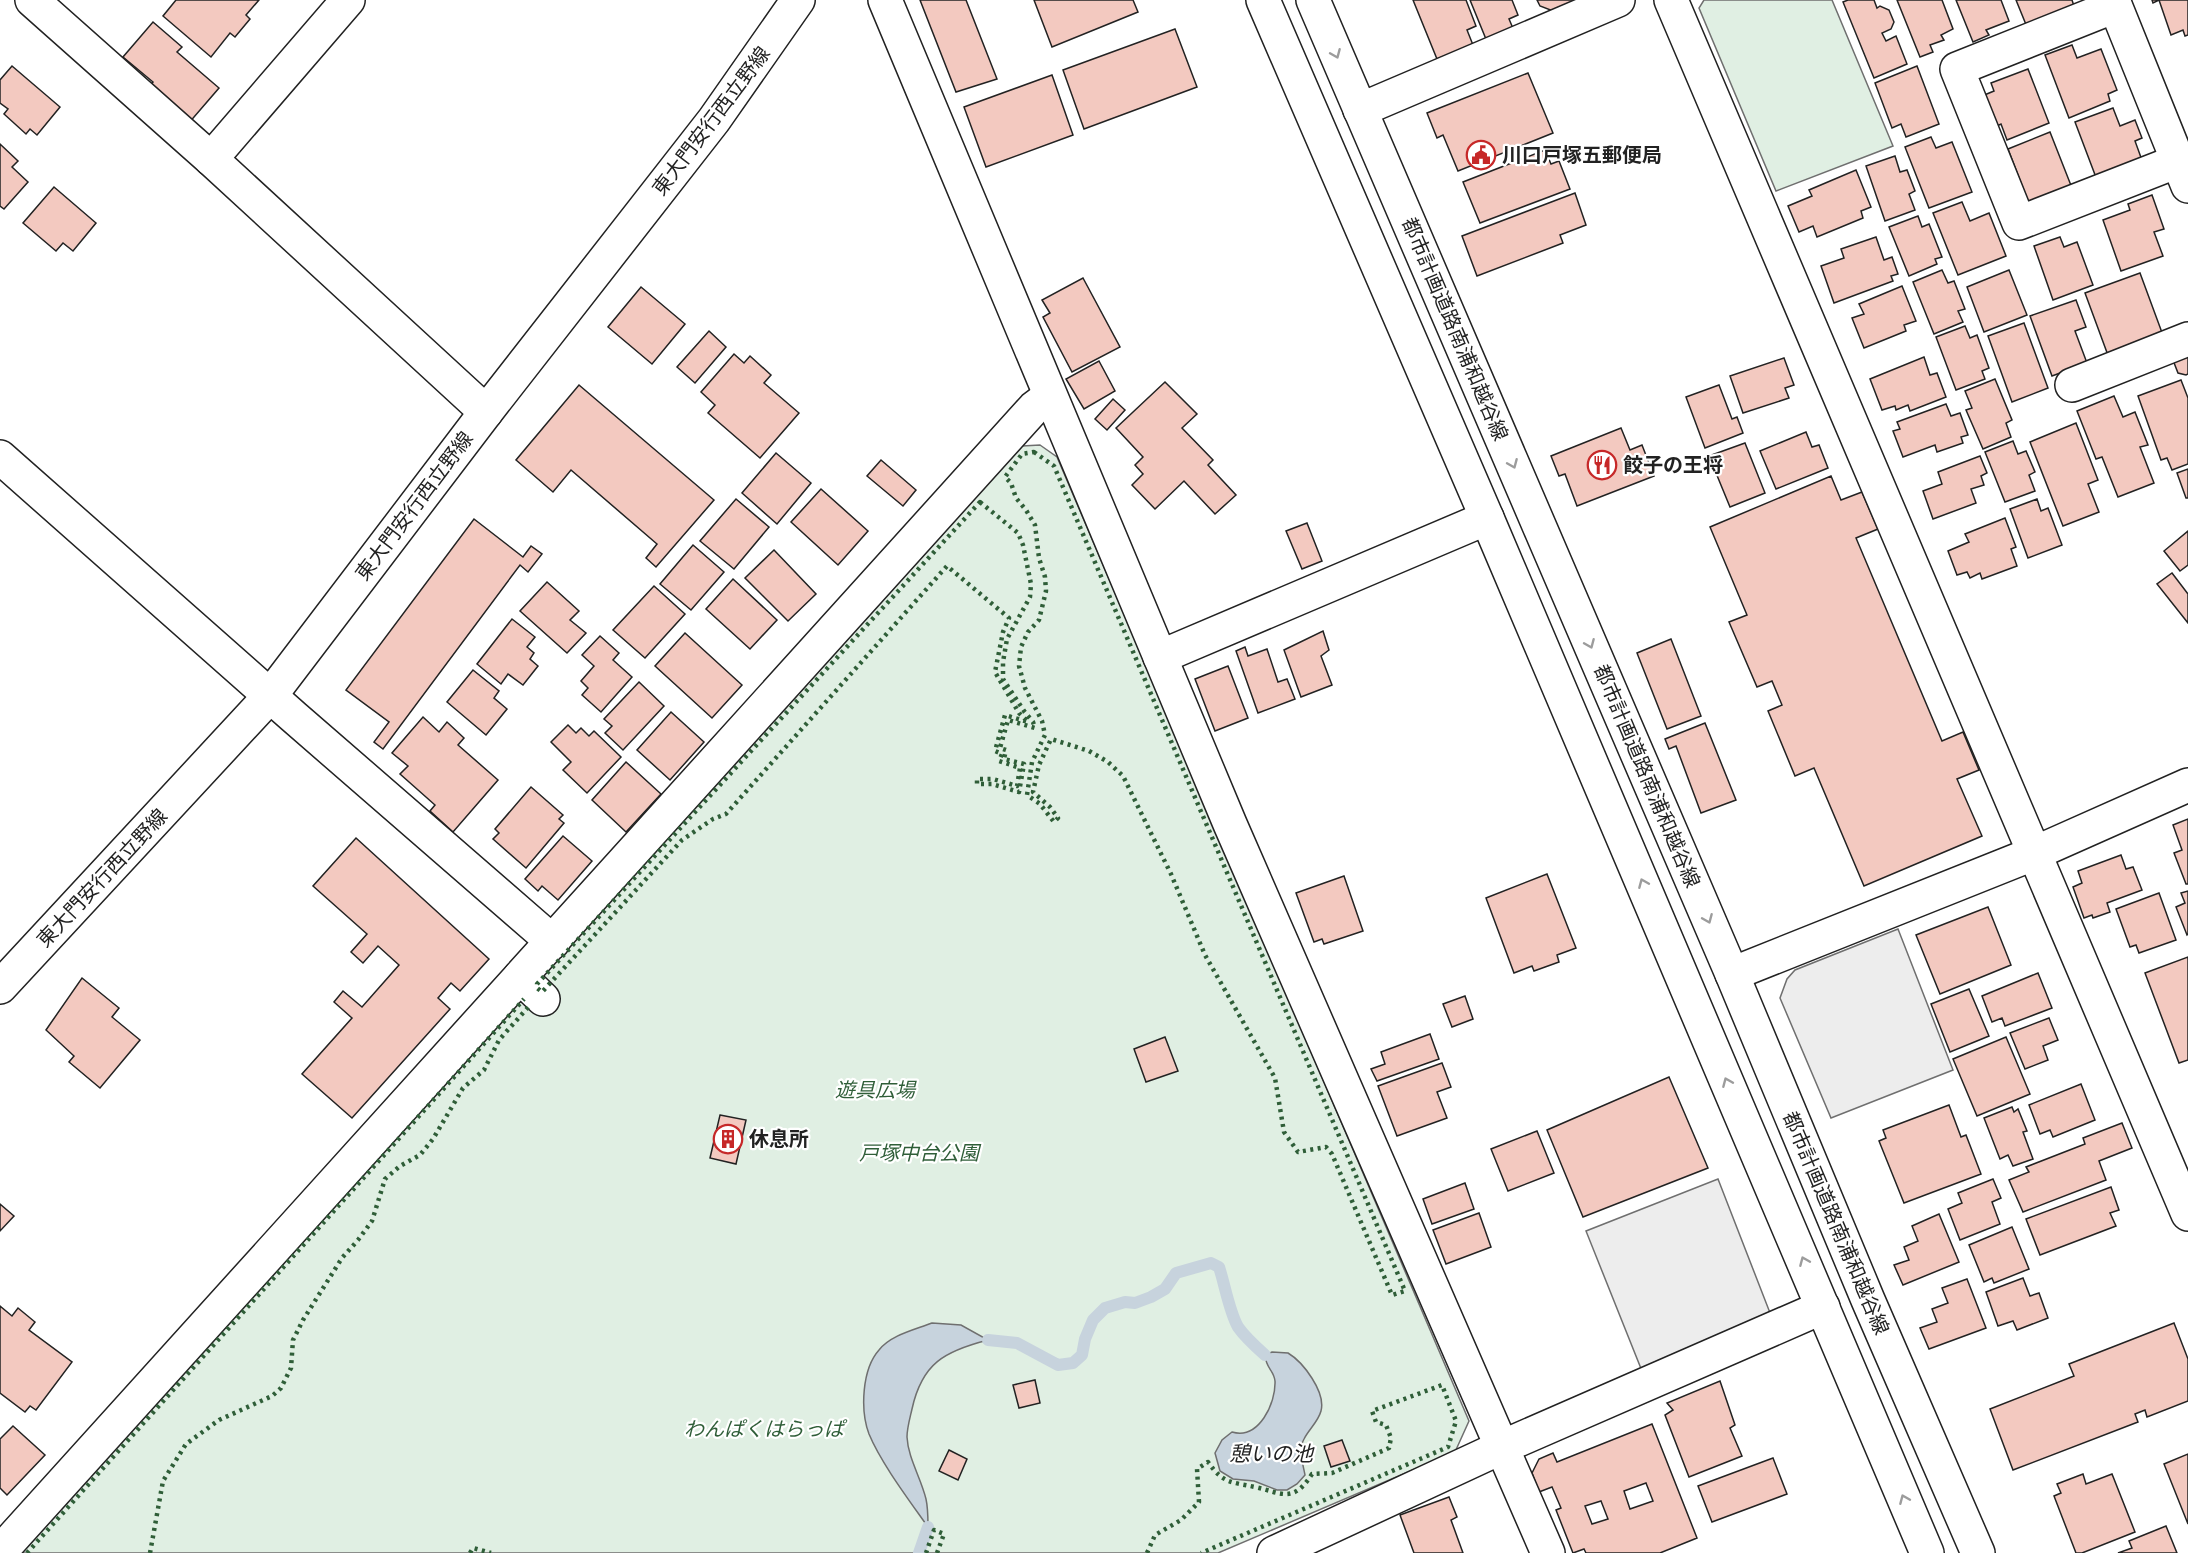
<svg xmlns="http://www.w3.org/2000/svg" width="2188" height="1553" viewBox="0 0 2188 1553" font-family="'Noto Serif','Noto Sans JP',serif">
<rect width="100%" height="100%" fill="#fff"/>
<g fill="#e0efe3" stroke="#6f6f6f" stroke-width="1.5">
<polygon points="1704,0 1832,0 1893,146 1776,191 1699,8"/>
<polygon points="1040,445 1057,457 1469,1421 1455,1452 1218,1553 16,1553 1022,446"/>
</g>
<g fill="#ededed" stroke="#6f6f6f" stroke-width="1.5">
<polygon points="1898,929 1953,1070 1831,1118 1780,998 1787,979 1795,970"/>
<polygon points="1718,1179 1772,1318 1642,1371 1586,1231"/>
</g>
<g fill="#c7d3dd" stroke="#6f6f6f" stroke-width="1.5">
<path d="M932,1323l29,2 27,15c-43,11 -66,23 -76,69 -2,9 -5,19 -5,28 1,21 14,41 19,62 2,9 2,19 2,28 -19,-27 -47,-64 -59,-93 -9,-24 -7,-65 10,-84 12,-15 35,-20 53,-27z"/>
<path d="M1272,1352l16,1c15,9 38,39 33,58 -3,11 -12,18 -17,28 -6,11 -1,25 1,36l-8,9 -10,6h-10l-23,-9 -21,-2 -13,-8 -5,-18 7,-13 10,-8c27,8 44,-29 43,-51 -1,-11 -9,-12 -10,-26z"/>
</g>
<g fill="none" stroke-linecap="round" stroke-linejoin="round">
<g stroke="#c7d3dd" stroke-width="12">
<path d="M988,1340l29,3 41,22 15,-2 9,-8 3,-16 8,-19 12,-12 20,-6 10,1 16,-6 14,-8 11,-16 35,-10 8,4c6,18 10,44 19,60 7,10 18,20 27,28"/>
<polyline points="919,1553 928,1527"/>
</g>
</g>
<g fill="#f3c9c0" stroke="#222" stroke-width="1.5" fill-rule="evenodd">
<polygon points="176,0 259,0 246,15 250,19 235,37 230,33 211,57 163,16"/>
<polygon points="920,0 966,0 997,79 956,92"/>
<polygon points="1034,0 1133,0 1138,12 1052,47"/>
<polygon points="1413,0 1466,0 1476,26 1467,30 1473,45 1437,59"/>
<polygon points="1470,0 1512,0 1518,15 1509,19 1515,33 1488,44"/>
<polygon points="1537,0 1574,0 1575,3 1553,11 1540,6"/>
<polygon points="1848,0 1874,0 1877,8 1880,6 1889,10 1894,22 1891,29 1882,33 1886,41 1896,36 1907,64 1874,78 1843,2"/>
<polygon points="1897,0 1942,0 1953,29 1941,35 1944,40 1930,45 1933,52 1920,57"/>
<polygon points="1956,0 2001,0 2009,21 1986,30 1989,35 1973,42"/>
<polygon points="2016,0 2072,0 2075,9 2027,27"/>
<polygon points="2152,0 2188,0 2188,35 2185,36 2183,30 2171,35 2159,0 2153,3"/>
<polygon points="153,22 182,47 177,52 219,88 188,124 147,89 153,82 123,57"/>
<polygon points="1175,29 1197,87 1084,129 1063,70"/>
<polygon points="2072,45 2077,58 2101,49 2117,90 2108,94 2110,101 2069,118 2045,55"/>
<polygon points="12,66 60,107 37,135 30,129 26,134 4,114 8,109 0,103 0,80"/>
<polygon points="1917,66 1939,124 1906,137 1901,124 1892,128 1875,83"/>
<polygon points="2028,69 2049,123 2007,140 2001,124 1995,127 1982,96 1994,91 1991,83"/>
<polygon points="1528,73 1553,133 1458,171 1443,135 1437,138 1427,113"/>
<polygon points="1052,75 1073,135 986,167 964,107"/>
<polygon points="2113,108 2120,126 2135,120 2142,138 2135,141 2143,163 2097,180 2075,122"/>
<polygon points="2050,132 2072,188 2029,204 2008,149"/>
<polygon points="1931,137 1936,148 1952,142 1972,192 1929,208 1905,147"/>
<polygon points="0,144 18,161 12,167 28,182 4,209 0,206"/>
<polygon points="1545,150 1551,164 1559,161 1570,189 1480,223 1463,182"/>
<polygon points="1895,156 1900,172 1907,170 1915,191 1909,194 1915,210 1885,221 1866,166"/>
<polygon points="1856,170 1871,207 1861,211 1863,218 1817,237 1813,226 1799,232 1788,206 1812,196 1809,190"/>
<polygon points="54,187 96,223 73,251 63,243 56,251 23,223"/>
<polygon points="1575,193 1586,225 1560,235 1563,243 1477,276 1462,236"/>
<polygon points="2152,195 2164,229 2154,232 2163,256 2121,271 2103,220 2130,210 2128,204"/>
<polygon points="1962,202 1970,221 1989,213 2006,256 1958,275 1933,213"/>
<polygon points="1918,216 1922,227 1929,224 1942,257 1935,259 1937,264 1909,276 1889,227"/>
<polygon points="1876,237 1884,260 1892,257 1898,274 1891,276 1893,281 1834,303 1821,266 1844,258 1841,249"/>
<polygon points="2060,237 2064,247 2077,242 2093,285 2053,300 2034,246"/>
<polygon points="1942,270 1948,283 1954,281 1965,309 1958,311 1963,322 1934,334 1913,282"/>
<polygon points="2009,270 2027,315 1984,332 1967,287"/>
<polygon points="2140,273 2164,338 2109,358 2085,293"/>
<polygon points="1083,278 1120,347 1072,372 1043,317 1050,313 1042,300"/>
<polygon points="1902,286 1916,321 1904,325 1906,331 1864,348 1852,318 1864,314 1859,304"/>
<polygon points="641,287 685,324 652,364 608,327"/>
<polygon points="2076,300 2086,327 2075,331 2087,363 2052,376 2030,316"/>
<polygon points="2024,323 2048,388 2012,402 1988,336"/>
<polygon points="1965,326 1970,338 1977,335 1989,368 1982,371 1985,379 1956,390 1936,337"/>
<polygon points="709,331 726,347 695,383 677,367"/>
<polygon points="2188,349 2188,374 2186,375 2178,373 2171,355"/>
<polygon points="734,354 744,363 750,356 771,375 764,383 799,413 760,458 708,413 715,405 701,392"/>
<polygon points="1924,357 1930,375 1937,373 1946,397 1910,411 1908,405 1896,410 1895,406 1882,410 1870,379"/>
<polygon points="1784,358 1794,385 1785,388 1789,398 1743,413 1730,376"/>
<polygon points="1099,361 1115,391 1084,409 1066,379"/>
<polygon points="1995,379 2012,420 2006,423 2011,437 1983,449 1966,410 1972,408 1965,391"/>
<polygon points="2181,380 2188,398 2188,464 2172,470 2167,458 2161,460 2138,396"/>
<polygon points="1165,382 1197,414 1182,428 1213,460 1208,465 1236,495 1215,514 1184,481 1155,509 1132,485 1143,474 1135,465 1143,457 1116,428"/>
<polygon points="579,385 714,500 656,567 646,558 657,544 571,470 553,492 516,460"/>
<polygon points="1719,385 1732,419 1737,417 1743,433 1705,448 1686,397"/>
<polygon points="2114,396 2123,417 2135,412 2148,445 2140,447 2154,483 2118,497 2102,457 2096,459 2077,411"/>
<polygon points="1113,399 1125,410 1107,430 1095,419"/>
<polygon points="1946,404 1951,416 1960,413 1968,435 1961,437 1963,443 1937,452 1935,445 1903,457 1893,431 1900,429 1897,422"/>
<polygon points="2076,423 2098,480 2088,484 2099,512 2063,526 2030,442"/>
<polygon points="1621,428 1630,450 1642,445 1654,476 1577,506 1565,474 1559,476 1551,456"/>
<polygon points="1806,432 1812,447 1819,445 1828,468 1776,489 1760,451"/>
<polygon points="2013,441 2018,454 2026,451 2035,472 2029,475 2035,491 2005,502 1985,452"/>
<polygon points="1745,443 1765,493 1730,507 1709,456"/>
<polygon points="776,453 811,483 777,524 742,493"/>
<polygon points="1980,456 1987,473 1981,476 1984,485 1971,489 1976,503 1933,519 1923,491 1942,484 1938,472"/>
<polygon points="881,460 916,490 903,506 867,476"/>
<polygon points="2188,469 2188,498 2186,498 2177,473"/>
<polygon points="1831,476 1841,500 1862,492 1878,529 1856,538 1942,741 1963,732 1979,770 1957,779 1982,836 1864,886 1814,768 1795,776 1768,711 1782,705 1772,681 1757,687 1729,622 1747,615 1710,527"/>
<polygon points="821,489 868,531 838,565 791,522"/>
<polygon points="736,499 769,527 734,569 700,541"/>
<polygon points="2037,499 2041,511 2048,508 2062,545 2028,558 2010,509"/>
<polygon points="2005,518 2016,547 2011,549 2017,566 1982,579 1980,573 1970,578 1967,572 1957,575 1948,551 1969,542 1965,534"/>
<polygon points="474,519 523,557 531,546 542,554 528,572 520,565 383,749 374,742 389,722 346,690"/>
<polygon points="1307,523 1322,561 1302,569 1286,531"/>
<polygon points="2188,531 2188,565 2180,571 2164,551"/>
<polygon points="693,545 724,572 691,610 660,584"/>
<polygon points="774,550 816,594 788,621 745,578"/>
<polygon points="2172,573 2188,594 2188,623 2157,584"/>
<polygon points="733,579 777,620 750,649 706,609"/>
<polygon points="547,582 579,611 570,620 586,633 567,653 520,611"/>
<polygon points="654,586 685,614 645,658 613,630"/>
<polygon points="512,619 535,637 527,647 534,653 530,659 538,666 523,685 508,674 501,684 477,664"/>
<polygon points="1323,631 1329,650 1321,656 1332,685 1301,697 1284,650"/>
<polygon points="685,633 742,685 712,718 655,666"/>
<polygon points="600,636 619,653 613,660 632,677 601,712 582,695 588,688 581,681 594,666 582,655"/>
<polygon points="1671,639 1701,716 1667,729 1637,653"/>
<polygon points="1245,647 1248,656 1267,649 1278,682 1287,679 1295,699 1258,713 1236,651"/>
<polygon points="1228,666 1248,718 1215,731 1195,679"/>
<polygon points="473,670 499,691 494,698 507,709 486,735 447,702"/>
<polygon points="639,682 664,706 623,750 605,733 612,726 604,719"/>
<polygon points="671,712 704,742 670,780 637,750"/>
<polygon points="423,717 439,732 447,722 464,738 458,745 498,780 453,832 430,811 435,805 400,774 408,766 392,753"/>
<polygon points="1705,723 1736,800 1701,813 1676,746 1669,749 1665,739"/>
<polygon points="568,725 576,733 581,728 589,736 594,731 621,757 587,793 563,770 571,762 551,742"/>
<polygon points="626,762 661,794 626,832 592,800"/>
<polygon points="531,787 563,815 559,819 564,823 526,868 493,839 499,833 495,829"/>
<polygon points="2188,819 2188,884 2186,884 2174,853 2182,850 2173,825"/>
<polygon points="563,836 592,861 558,900 542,886 538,891 525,879"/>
<polygon points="356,838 489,959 460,991 451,983 438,998 450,1009 352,1118 302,1074 352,1018 334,1002 343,991 362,1007 399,965 378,946 363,963 351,952 367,934 313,886"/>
<polygon points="2121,855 2126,869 2133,867 2142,890 2107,903 2110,912 2093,918 2092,915 2084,918 2073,887 2082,883 2078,871"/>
<polygon points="1547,874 1576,948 1557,955 1559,962 1534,971 1532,966 1514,973 1486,898"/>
<polygon points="1344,876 1363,931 1324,944 1322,939 1314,942 1296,893"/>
<polygon points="2188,891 2188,934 2187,935 2176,907 2185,903 2181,893"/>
<polygon points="2159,893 2176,940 2139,953 2136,945 2130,947 2116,909"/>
<polygon points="1988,907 2011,965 1940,994 1916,935"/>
<polygon points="2188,957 2188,1060 2179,1063 2145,973"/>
<polygon points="2038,973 2052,1008 2005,1026 2002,1018 1992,1022 1982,996"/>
<polygon points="82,978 119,1008 112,1017 140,1040 100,1088 69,1062 74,1056 46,1030"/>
<polygon points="1969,989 1989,1036 1950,1052 1931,1004"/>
<polygon points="1465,996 1473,1019 1452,1027 1443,1004"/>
<polygon points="2049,1018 2058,1040 2043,1046 2048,1060 2025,1069 2010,1033"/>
<polygon points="1430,1034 1439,1059 1377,1081 1371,1069 1385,1064 1381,1052"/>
<polygon points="1165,1037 1178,1071 1146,1082 1134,1049"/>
<polygon points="2006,1037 2030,1094 1977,1116 1953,1059"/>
<polygon points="1442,1063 1451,1087 1437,1092 1447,1118 1397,1136 1378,1086"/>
<polygon points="1669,1077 1708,1168 1583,1217 1547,1130"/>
<polygon points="2081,1084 2095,1120 2053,1137 2050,1130 2040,1134 2029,1105"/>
<polygon points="1949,1105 1961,1137 1966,1135 1981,1174 1904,1203 1879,1141 1886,1138 1883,1130"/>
<polygon points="2012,1107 2014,1112 2018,1109 2027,1131 2023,1132 2033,1159 2013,1166 2008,1155 2000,1159 1984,1118"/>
<polygon points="720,1115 746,1120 736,1164 710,1158"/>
<polygon points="2122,1123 2132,1148 2099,1161 2106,1180 2023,1212 2009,1180 2029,1172 2026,1167 2085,1144 2083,1138"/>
<polygon points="1537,1131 1554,1173 1508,1191 1491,1149"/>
<polygon points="1993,1179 2001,1198 1992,1202 2000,1224 1960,1240 1948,1209 1962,1203 1958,1193"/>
<polygon points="1465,1183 1474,1209 1432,1224 1423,1199"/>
<polygon points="2111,1187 2119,1210 2110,1213 2116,1226 2040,1255 2026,1219"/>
<polygon points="0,1204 14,1216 0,1231"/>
<polygon points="1479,1213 1491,1247 1446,1264 1433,1230"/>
<polygon points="1939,1214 1959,1262 1903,1285 1894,1265 1909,1260 1904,1247 1918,1241 1912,1226"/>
<polygon points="2012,1227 2029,1269 1994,1283 1992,1278 1984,1282 1969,1245"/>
<polygon points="2023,1278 2030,1296 2039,1293 2048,1318 2017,1330 2013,1321 1998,1326 1986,1292"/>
<polygon points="1967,1279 1986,1328 1929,1349 1920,1328 1937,1322 1932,1309 1948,1303 1942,1288"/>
<polygon points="0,1306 12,1316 18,1308 35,1322 29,1330 72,1362 36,1410 30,1406 25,1412 0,1393"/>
<polygon points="2174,1323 2188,1359 2188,1401 2147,1417 2145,1410 2135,1414 2138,1422 2013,1470 1990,1409 2074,1376 2069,1364"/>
<polygon points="1035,1380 1040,1403 1019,1408 1013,1385"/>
<polygon points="1720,1381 1735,1425 1730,1428 1742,1456 1689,1477 1665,1415 1673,1410 1667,1403"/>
<path d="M1652,1424l45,114 -37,15h-74l-2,-4 -11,4 -17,-43 5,-2 -9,-21 -13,5 -7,-19 7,-14 14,-6 4,9zM1646,1483l7,18 -23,8 -6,-18zM1601,1501l7,18 -16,5 -7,-18z"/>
<polygon points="13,1426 45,1455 7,1495 0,1488 0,1439"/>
<polygon points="1342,1440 1350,1461 1331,1467 1324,1446"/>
<polygon points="949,1450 967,1459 958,1480 939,1471"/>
<polygon points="2188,1454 2188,1524 2164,1464"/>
<polygon points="1773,1458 1787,1494 1712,1522 1698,1486"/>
<polygon points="2083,1474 2086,1484 2112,1474 2135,1532 2082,1553 2076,1553 2054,1496 2061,1493 2057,1484"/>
<polygon points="1449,1497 1457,1517 1451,1520 1463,1553 1414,1553 1400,1515"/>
<polygon points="2166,1526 2177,1553 2118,1553 2132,1548 2129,1541"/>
</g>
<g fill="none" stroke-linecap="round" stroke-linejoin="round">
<g stroke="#222" stroke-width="36">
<g id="minor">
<polyline points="32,0 211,159 486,412"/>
<polyline points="885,0 1230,824 1548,1553"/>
<polyline points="1263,0 1487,518 1927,1553"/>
<polyline points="1313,0 1732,974 1868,1300 1978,1553"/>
<polyline points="1671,0 2188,1214"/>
<polyline points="2113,0 2188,186"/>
<polyline points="2115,6 1957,69 2019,223 2178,161"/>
<polyline points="1360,110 1618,0"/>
<polyline points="211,159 348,0"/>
<polyline points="2072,385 2188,339"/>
<polyline points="0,457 294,717 553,942"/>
<polyline points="1160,657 1487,518"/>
<polyline points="1732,974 2035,853 2188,785"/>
<polyline points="520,977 543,999"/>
<polyline points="0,1552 1034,408 1050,396"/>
<polyline points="1274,1553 1502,1447 1823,1307"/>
</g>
</g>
<g stroke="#222" stroke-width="36">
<polyline id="major" points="0,987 270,696 486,412 714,120 798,0"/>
</g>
<use href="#minor" stroke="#fff" stroke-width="33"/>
<use href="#major" stroke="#fff" stroke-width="33"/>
<g stroke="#2f5e38" stroke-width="4.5" stroke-dasharray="3 4.5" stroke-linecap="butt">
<polygon points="1034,452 1054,466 1405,1291 1392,1295 1332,1154 1326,1147 1298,1152 1284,1132 1275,1078 1205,955 1171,874 1123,776 1108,762 1089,751 1051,739 1039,765 1033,792 1050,807 1058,818 1054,822 1040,804 1027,795 1032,762 1045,735 1042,721 1025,688 1019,666 1021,647 1028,632 1039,620 1046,591 1045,577 1039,558 1035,525 1026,510 1016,498 1011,483 1005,477 1022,454"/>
<polygon points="980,502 1018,533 1023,545 1031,584 1030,597 1007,639 1003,662 1003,679 1024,711 1033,722 1035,728 1008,720 1000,748 1006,750 1004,759 1024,764 1019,792 992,784 977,784 977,779 993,779 1017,786 1020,768 999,761 1002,754 995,751 1005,715 1028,722 1019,713 995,672 1003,632 1009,618 947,566 726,814 713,819 682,840 542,992 537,988 537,984"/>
<polyline points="27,1553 524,999"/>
<polyline points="150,1553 163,1481 186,1444 219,1420 272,1396 281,1388 291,1368 293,1340 303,1320 342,1258 358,1240 372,1221 385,1179 400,1166 420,1155 433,1139 463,1088 484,1070 499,1040 531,1004"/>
<polyline points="470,1553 473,1548 491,1553"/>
<polyline points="926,1553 934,1530 944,1534 937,1553"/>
<path d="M1147,1553l8,-18 26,-15 18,-18 -2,-33 11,-7c15,22 24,20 47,25 27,6 38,17 57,-13l20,-1 57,-25 2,-10 -5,-13 -10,-3 -4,-11 70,-26 14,36 -8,26 -247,106"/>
</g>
</g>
<defs><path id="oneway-chevron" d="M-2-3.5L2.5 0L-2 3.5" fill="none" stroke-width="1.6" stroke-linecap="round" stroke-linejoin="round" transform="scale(1.5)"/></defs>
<g stroke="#9c9c9c">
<use href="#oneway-chevron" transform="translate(1336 54) rotate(67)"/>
<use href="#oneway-chevron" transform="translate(1513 464) rotate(67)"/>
<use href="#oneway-chevron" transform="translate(1590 644) rotate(67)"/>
<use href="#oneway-chevron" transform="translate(1643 883) rotate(-113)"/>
<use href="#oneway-chevron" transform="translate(1708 919) rotate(67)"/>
<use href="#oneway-chevron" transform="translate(1727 1082) rotate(-113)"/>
<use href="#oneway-chevron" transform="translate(1804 1261) rotate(-113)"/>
<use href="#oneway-chevron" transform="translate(1904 1499) rotate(-113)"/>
</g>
<defs>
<g id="civic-ring" transform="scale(1.5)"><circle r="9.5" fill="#fff" stroke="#c62828" stroke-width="1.5"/><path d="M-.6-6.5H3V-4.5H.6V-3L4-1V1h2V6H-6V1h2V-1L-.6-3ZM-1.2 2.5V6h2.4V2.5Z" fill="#c62828"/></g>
<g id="restaurant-ring" transform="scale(1.5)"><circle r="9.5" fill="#fff" stroke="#c62828" stroke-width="1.5"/><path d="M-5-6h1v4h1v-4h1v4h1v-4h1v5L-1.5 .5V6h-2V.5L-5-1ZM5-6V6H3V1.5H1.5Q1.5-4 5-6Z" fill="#c62828"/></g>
<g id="building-ring" transform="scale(1.5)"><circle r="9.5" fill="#fff" stroke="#c62828" stroke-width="1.5"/><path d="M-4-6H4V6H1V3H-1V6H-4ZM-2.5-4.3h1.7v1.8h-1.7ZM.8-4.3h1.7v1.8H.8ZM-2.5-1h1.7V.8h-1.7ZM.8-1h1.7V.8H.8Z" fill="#c62828"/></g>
</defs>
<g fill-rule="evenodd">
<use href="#civic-ring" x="1481" y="155"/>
<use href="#restaurant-ring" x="1602" y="465"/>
<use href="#building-ring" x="728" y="1139"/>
</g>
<g text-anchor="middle" stroke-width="4.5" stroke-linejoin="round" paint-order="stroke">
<g font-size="20" fill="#222" stroke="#fff">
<text transform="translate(711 121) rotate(-53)" y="7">東大門安行西立野線</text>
<text transform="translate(1455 329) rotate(67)" y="7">都市計画道路南浦和越谷線</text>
<text transform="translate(414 506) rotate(-53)" y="7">東大門安行西立野線</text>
<text transform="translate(1647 776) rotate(67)" y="7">都市計画道路南浦和越谷線</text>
<text transform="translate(102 878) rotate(-47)" y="7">東大門安行西立野線</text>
<text transform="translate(1836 1223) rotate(67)" y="7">都市計画道路南浦和越谷線</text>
</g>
<g font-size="20" font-weight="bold" fill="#222" stroke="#fff" text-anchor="start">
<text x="1502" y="162">川口戸塚五郵便局</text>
<text x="1623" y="472">餃子の王将</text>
<text x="749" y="1146">休息所</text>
</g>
<g font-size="20" font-style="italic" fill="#2f5e38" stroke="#fff">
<text x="875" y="1097">遊具広場</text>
<text x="919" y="1160">戸塚中台公園</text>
<text x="764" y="1436">わんぱくはらっぱ</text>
</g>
<g font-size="21" font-style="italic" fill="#222" stroke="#fff">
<text x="1271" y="1461">憩いの池</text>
</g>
</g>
</svg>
